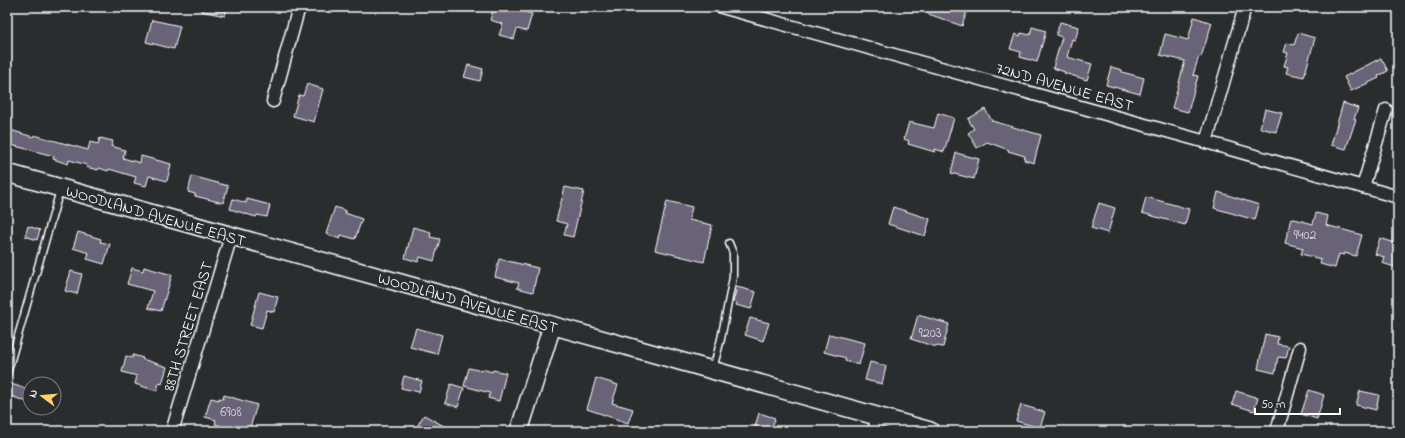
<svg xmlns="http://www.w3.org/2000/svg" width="1405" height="438" viewBox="0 0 1405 438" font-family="'Indie Flower',sans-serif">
<rect width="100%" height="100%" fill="#2a2d2e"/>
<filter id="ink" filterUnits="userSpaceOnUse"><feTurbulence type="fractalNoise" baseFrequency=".025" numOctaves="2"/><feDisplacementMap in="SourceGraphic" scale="8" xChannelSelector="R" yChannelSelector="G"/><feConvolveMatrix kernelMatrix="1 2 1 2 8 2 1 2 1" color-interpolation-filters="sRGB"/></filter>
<g filter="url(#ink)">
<g fill="#676476" stroke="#fff">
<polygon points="201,7 227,7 225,16 201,11"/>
<polygon points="494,7 516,7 515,9 532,14 527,31 517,29 514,39 499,35 503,24 490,20"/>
<polygon points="912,7 956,7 967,11 962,26 912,8"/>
<polygon points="1194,17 1212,23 1201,57 1199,56 1193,75 1198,76 1188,112 1172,108 1185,61 1160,55 1165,34 1188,40"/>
<polygon points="152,20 180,26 174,49 146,42"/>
<polygon points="1060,22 1079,27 1075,40 1072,39 1067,57 1092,64 1087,80 1064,73 1065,72 1053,68 1062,37 1056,35"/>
<polygon points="1032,27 1046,31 1037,62 1020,57 1021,52 1010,49 1015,34 1020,36 1021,33 1030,35"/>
<polygon points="1298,33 1315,38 1304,77 1286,73 1288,67 1284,66 1288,53 1284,52 1287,43 1294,45"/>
<polygon points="1381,58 1388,71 1378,76 1379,78 1351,91 1344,77"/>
<polygon points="468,65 483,69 480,81 464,77"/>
<polygon points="1111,67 1122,70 1122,72 1144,78 1140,94 1106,85"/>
<polygon points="307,84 323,89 314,122 293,116 299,95 303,96"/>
<polygon points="1343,103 1358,108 1354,119 1356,119 1346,149 1331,145"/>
<polygon points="985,109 992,121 1041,135 1034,163 1024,160 1025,156 1008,151 1009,150 987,142 977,148 968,133 974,129 968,119"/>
<polygon points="1265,109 1282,113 1276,132 1260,128"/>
<polygon points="938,113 954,118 944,152 935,149 935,152 908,144 909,141 904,139 909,122 934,128"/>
<polygon points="7,129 33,137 34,135 88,150 90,142 98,144 100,138 113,141 111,146 125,150 123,158 140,163 141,156 171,164 167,181 149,176 146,186 134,183 136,177 109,169 108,171 99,168 98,170 86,167 87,165 69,160 68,164 53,159 54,156 7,144"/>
<polygon points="956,153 979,159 974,179 951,173"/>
<polygon points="192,176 228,186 223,203 195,196 195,194 188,192"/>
<polygon points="565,187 584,191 573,237 564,235 567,224 556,221"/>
<polygon points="1218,192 1259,205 1255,220 1214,208"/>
<polygon points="1146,197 1189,209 1185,225 1142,213"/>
<polygon points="233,199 246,203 247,199 270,205 267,217 257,215 256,217 230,209"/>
<polygon points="667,201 692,207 689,220 712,225 704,262 655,250"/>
<polygon points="1099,203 1115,208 1108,233 1091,228"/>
<polygon points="335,207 346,211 345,213 362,219 355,239 341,235 340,239 326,234"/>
<polygon points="893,207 930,219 925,236 888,224"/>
<polygon points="1316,213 1328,216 1326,225 1362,235 1356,256 1344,253 1344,255 1339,254 1335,268 1320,264 1321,259 1301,254 1303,248 1285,243 1291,218 1313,224"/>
<polygon points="28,226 40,230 37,240 25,236"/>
<polygon points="413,227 431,232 430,237 440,239 434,261 420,257 418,262 405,258"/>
<polygon points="78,232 101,239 100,242 110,244 104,264 87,259 89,253 73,248"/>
<polygon points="1380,238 1398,244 1398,268 1382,263 1384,257 1375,254"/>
<polygon points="499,259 538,268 533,292 517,288 519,283 495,277"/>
<polygon points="144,267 172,275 161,311 148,308 153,291 127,284 132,268 143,271"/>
<polygon points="71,271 82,274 77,294 65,291"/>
<polygon points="737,287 756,292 751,309 736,305 737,303 733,302"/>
<polygon points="259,292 278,297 274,312 267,310 262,328 250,325"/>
<polygon points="918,315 949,324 943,347 937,346 936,347 911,339"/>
<polygon points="750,318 769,323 763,341 745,335"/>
<polygon points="416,328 442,335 437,354 410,347"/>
<polygon points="829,334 865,343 859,365 845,361 846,358 824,352"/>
<polygon points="1265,334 1278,337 1277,344 1289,346 1286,358 1278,357 1275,373 1258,369"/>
<polygon points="133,355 143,358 142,359 167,367 162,384 159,383 157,391 135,384 137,376 122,372 126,356 132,358"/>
<polygon points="870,362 886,366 882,384 865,380"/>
<polygon points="469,368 482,371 482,369 492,372 493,370 506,373 499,401 488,398 490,393 464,386"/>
<polygon points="404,376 422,381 419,392 401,388"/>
<polygon points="596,378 618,385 612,403 633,409 628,423 587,409"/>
<polygon points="11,384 30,390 30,403 8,395"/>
<polygon points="451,384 464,388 458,407 445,403"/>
<polygon points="1309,390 1324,395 1317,419 1301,414"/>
<polygon points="1236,391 1258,398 1254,411 1232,404"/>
<polygon points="1360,391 1379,395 1376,410 1356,405"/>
<polygon points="224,395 257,405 249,431 238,431 215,424 216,420 205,417 211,398 219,400 219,398 223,399"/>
<polygon points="1021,405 1045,412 1040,428 1016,421"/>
<polygon points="759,413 775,418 771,431 755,427"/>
<polygon points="424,415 453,431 421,431 416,428"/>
</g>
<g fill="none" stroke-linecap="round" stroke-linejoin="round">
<g stroke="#fff" stroke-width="9">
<g id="lane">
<polyline points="713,369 721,339 733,277 733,253 729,243"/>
<polyline points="7,374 60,190"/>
</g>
</g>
<g stroke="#fff" stroke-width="15">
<g id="street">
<polyline points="722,7 1206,142 1398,197"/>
<polyline points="273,101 299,7"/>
<polyline points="1206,142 1245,7"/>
<polyline points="1363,187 1386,110"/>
<polyline points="174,425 231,236"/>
<polyline points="874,431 878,417"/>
<polyline points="1277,431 1300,348"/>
</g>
</g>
<g stroke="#fff" stroke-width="20">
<g id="secondary">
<polyline points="7,173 930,431"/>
<polyline points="519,431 552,326"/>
</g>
</g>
<use href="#lane" stroke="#2a2d2e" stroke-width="6"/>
<use href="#street" stroke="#2a2d2e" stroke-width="12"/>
<use href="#secondary" stroke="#2a2d2e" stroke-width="17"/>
</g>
</g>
<g text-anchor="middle" stroke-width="3" stroke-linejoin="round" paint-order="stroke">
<g font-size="14" fill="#d9d8dd">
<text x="1305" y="239">9402</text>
<text x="930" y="337">9203</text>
<text x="231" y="416">6908</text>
</g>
<g font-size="16" fill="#fff" stroke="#2a2d2e">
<text transform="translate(1065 86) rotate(16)" y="6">72ND AVENUE EAST</text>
<text transform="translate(156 215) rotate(16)" y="6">WOODLAND AVENUE EAST</text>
<text transform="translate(468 302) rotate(16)" y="6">WOODLAND AVENUE EAST</text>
<text transform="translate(187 326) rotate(-73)" y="6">88TH STREET EAST</text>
</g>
</g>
<rect width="1405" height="438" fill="none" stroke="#2a2d2e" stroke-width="24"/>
<rect x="12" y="12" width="1381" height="414" fill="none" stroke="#fff" stroke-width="1.5" filter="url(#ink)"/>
<g transform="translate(42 396) rotate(286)"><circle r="19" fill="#2a2d2e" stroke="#7f8182"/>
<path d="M0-3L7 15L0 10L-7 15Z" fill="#ffd166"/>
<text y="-6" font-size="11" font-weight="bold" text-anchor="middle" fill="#ffffff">N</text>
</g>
<path d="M1255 408v6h85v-6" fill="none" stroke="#ffffff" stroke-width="2"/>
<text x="1261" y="408" font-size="12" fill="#ffffff" stroke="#2a2d2e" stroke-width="3" paint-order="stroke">50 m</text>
</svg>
